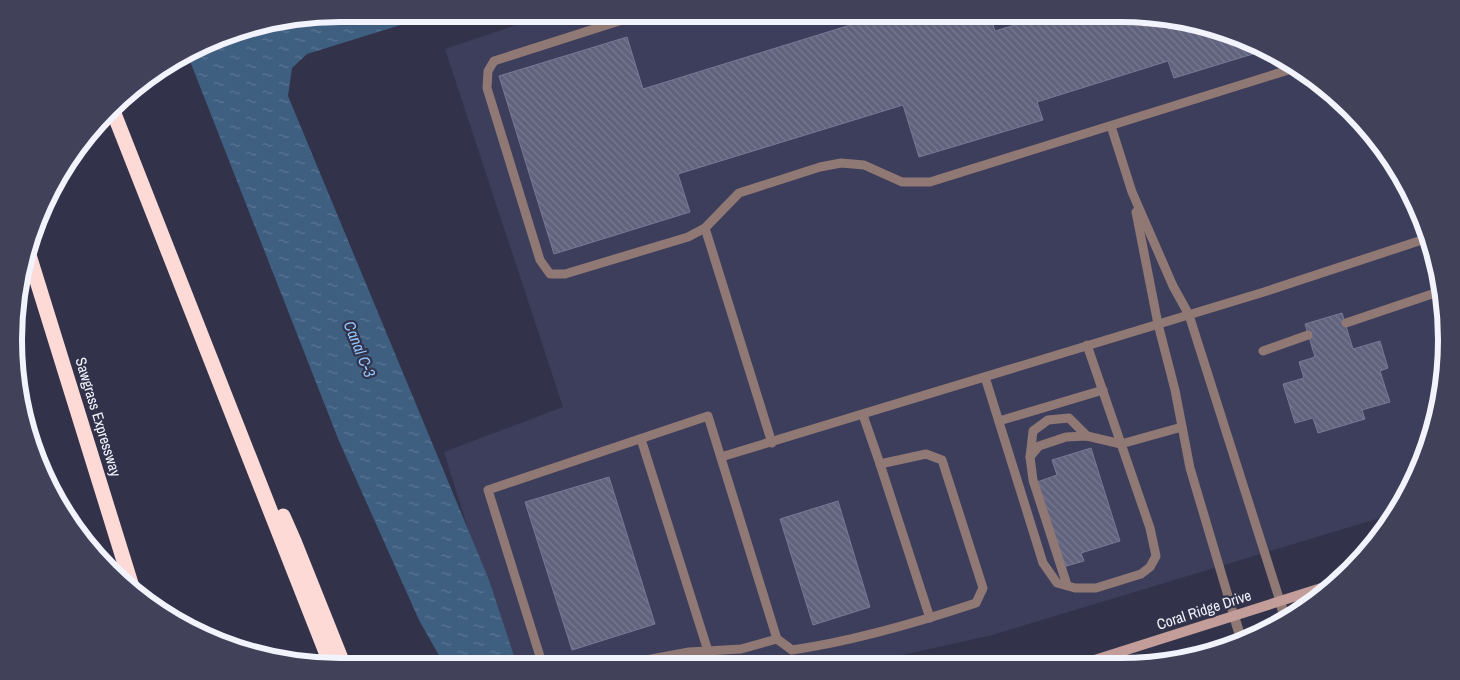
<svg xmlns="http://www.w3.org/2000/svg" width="1460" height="680" viewBox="0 0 1460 680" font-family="'Archivo Narrow',sans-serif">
<defs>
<pattern id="water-ripples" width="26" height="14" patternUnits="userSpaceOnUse" patternTransform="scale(1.25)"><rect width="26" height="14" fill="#3f5f81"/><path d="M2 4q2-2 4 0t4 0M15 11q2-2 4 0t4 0" fill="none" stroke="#5b7694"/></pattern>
<pattern id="building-back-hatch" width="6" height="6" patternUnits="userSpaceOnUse" patternTransform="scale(1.25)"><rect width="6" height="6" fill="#61627d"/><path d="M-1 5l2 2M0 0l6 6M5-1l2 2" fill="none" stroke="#787990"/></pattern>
</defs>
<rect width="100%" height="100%" fill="#32334b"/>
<polygon fill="#3d3e5b" points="549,14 1120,14 1184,20 1245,39 1301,69 1351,110 1391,159 1422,215 1440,277 1446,340 1440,404 1421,465 1393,514 992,635 862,664 511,666 444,452 563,407 445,49"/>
<polygon fill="url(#water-ripples)" points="340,14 436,14 307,54 292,68 288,96 489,580 514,656 511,666 445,666 419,620 339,441 188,56 235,31"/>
<g fill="url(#building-back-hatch)" stroke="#777995">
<polygon points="886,14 990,14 995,31 1051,14 1120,14 1184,20 1245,39 1266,50 1174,78 1168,61 1037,102 1043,120 919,157 903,105 678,174 690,212 554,254 499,76 627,37 643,89"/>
<polygon points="1342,313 1353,349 1380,341 1388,368 1380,371 1390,402 1362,410 1365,419 1318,433 1313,418 1295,423 1283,384 1304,378 1299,362 1315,357 1305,324"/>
<polygon points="1091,448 1120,541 1081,553 1084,561 1063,567 1037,482 1057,475 1052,460"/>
<polygon points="609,477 655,624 572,650 525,502"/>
<polygon points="838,501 870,607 813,625 780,519"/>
</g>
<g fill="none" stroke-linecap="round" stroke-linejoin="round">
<g stroke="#907875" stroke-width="9">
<polyline points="641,14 494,61 488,71 487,88 540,260 550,274 565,274 688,237 705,228 739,193 820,167 841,163 864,165 902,182 930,182 1298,67"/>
<polyline points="1111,126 1132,192 1173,286 1189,315 1280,601"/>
<polyline points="1136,212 1158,324 1175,390 1190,468 1234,616"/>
<polyline points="705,228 772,443"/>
<polyline points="1346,323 1441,291"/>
<polyline points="1263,351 1308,335"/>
<polyline points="985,377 1043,563 1057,583 1075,588 1096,588 1141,574 1150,567 1156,556 1150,528 1087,345"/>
<polyline points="999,421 1103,390"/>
<polyline points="641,439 708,651"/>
<polyline points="721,457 1264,292 1428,238"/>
<polyline points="1030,457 1033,431 1048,420 1069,418 1087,436"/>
<polyline points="880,464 930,618"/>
<polyline points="1067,585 1033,480 1030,457 1039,446 1066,437 1087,436 1121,444 1182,427"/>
<path d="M777,639l15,11c62,-9 124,-27 184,-47l7,-15 -41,-128 -16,-6 -46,10 -17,-49"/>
<polyline points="543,666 488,490 708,416 777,639 741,649 689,652 619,665"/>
</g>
<g stroke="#907875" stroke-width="10">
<polyline points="1280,601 1285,618"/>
<polyline points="1234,616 1242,642"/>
</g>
<polyline stroke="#c29d99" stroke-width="10" points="1082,664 1334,584"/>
<g stroke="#fddad6" stroke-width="15">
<polyline points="113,111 331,665"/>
<polyline points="29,255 133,590"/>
<polyline points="283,516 294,541 344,666"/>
</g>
</g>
<g text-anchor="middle" stroke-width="4.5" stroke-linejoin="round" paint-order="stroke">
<g font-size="15" fill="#f2f3fc" stroke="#32334b">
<text transform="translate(98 417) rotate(73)" y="5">Sawgrass Expressway</text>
<text transform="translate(1204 610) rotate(-18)" y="5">Coral Ridge Drive</text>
</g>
<g font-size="16" font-style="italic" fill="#93c7ff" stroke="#32334b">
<text transform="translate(360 349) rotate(68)" y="6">Canal C-3</text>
</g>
</g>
<path d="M0 0H1460V680H0ZM340 22H1120A318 318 0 0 1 1438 340V340A318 318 0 0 1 1120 658H340A318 318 0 0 1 22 340V340A318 318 0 0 1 340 22Z" fill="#414259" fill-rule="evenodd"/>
<path fill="none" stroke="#f2f3fc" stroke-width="6" d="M340 22H1120A318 318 0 0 1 1438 340V340A318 318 0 0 1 1120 658H340A318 318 0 0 1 22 340V340A318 318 0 0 1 340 22Z"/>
</svg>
